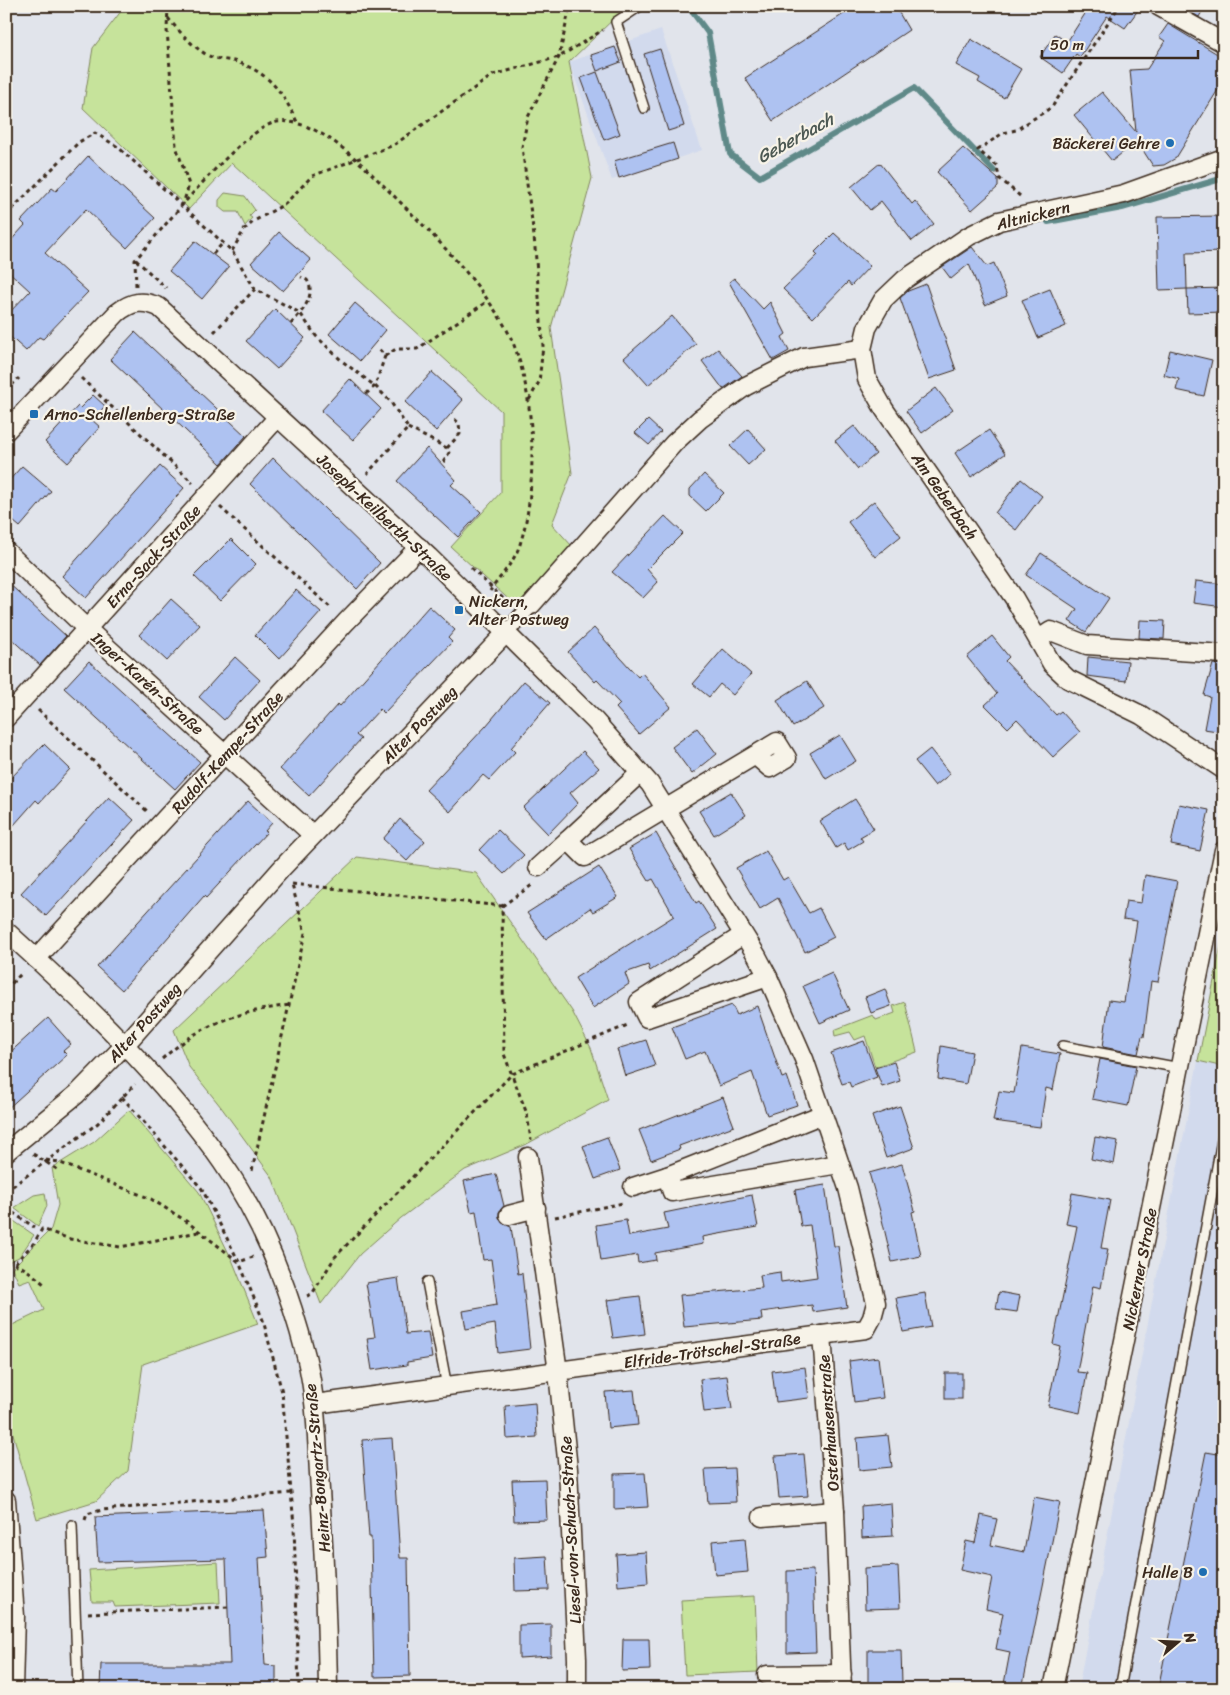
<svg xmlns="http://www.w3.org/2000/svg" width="1230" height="1695" viewBox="0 0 1230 1695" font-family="Sriracha,sans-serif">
<rect width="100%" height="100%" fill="#e1e4eb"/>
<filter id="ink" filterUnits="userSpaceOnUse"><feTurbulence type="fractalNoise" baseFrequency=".02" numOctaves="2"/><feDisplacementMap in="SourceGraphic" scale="10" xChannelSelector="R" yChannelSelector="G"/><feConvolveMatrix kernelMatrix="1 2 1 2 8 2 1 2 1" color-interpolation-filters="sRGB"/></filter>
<g filter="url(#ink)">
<g fill="#d2daed">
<polygon points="661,30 702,150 612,180 569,62"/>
<polygon points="1198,1061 1224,1067 1224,1689 1078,1689"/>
</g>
<g fill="#c6e39b" stroke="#80865c">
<polygon points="125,6 627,6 569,62 592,178 551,328 572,473 552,524 572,546 516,606 451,547 501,492 501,411 232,163 189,209 83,108 93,48"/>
<polygon points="225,193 245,196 255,210 249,216 252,218 245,226 238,212 225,212 219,207 219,200"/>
<polygon points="357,857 476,873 572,1011 591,1048 608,1100 525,1145 465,1170 401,1218 360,1254 321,1304 272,1177 221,1107 189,1067 174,1030"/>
<polygon points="1224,930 1224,1067 1198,1061"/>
<polygon points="905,1002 917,1052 875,1067 865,1036 855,1040 850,1032 835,1036 834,1030 873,1015 876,1020 895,1013 893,1006"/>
<polygon points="129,1110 199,1192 233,1262 258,1324 143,1364 128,1471 96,1501 37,1519 6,1409 6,1328 44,1310 30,1279 19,1283 12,1268 51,1229 58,1205 52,1168 94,1142"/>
<polygon points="45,1193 47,1206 38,1226 14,1208 34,1195"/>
<polygon points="8,1217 34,1235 19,1257 10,1261 6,1260 6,1221"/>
<polygon points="218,1562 220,1603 115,1607 113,1602 92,1602 89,1570"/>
<polygon points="755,1596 758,1672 685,1675 681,1600"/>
</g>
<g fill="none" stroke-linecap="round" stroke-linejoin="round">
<g stroke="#5e8988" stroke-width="6">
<polyline points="688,6 708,33 730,154 760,177 914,88 994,171"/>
<polyline points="1048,222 1122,208 1224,178"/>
</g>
</g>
<g fill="#aec2f1" stroke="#3b2a1e">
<polygon points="856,6 895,6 909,30 773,121 745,78"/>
<polygon points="1090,6 1141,6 1125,28 1107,16 1080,57 1076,54 1063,73 1040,57 1055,34 1067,42"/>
<polygon points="1180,6 1205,6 1199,17"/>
<polygon points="1168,24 1224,58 1224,80 1176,158 1164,165 1153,166 1137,141 1112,161 1074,115 1102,92 1136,132 1130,70 1147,69 1165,41 1159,37"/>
<polygon points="971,39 1021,69 1004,98 978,82 980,78 956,65"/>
<polygon points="615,47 621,62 597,71 591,55"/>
<polygon points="660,49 684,126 668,131 644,54"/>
<polygon points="597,72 620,134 604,140 581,78"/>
<polygon points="673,143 678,159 619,178 614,161"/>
<polygon points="963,148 998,179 998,187 972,210 937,172"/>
<polygon points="88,156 155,218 127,248 86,209 45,253 88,292 43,339 39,337 26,351 6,333 6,316 30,291 6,269 6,246 25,225 21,221 52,188 56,191"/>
<polygon points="880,163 912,204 915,201 934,224 912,241 881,201 870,210 851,187"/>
<polygon points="1224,216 1224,252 1186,253 1187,289 1159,290 1157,217"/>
<polygon points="279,232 311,260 283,291 251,263"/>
<polygon points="834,233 870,266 851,286 848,282 813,318 783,289 818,255 815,252"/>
<polygon points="195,241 229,267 202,299 169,271"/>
<polygon points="972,247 987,266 994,263 1007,296 985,305 969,264 951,279 942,267"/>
<polygon points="734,278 763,309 770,302 786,334 782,337 789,351 773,360 729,282"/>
<polygon points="926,284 956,370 929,379 900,298 908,291"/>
<polygon points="1224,288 1224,312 1188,313 1187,289"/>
<polygon points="1050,289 1066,326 1038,338 1022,300"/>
<polygon points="355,303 386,330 360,361 329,334"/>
<polygon points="275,309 305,338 277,369 246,341"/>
<polygon points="672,316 696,344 648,385 624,358"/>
<polygon points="135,332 246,436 221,464 110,359"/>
<polygon points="718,349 742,376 723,389 702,361"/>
<polygon points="1170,350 1212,360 1204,396 1176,390 1179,379 1164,375"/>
<polygon points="432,372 463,400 436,431 405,402"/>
<polygon points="350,379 381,409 353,440 321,411"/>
<polygon points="936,388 953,410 922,433 906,411"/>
<polygon points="93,395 105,406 92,420 100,427 68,463 45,442 78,406 80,408"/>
<polygon points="648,420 661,432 649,445 635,433"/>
<polygon points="854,426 876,454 858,469 835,441"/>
<polygon points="748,429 766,449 748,465 730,446"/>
<polygon points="989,430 1005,454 971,477 955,453"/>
<polygon points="427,448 456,480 451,485 481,512 458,537 397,481"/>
<polygon points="273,458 380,563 357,589 250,484"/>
<polygon points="22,466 51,491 20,527 6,515 6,484"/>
<polygon points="160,466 184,488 86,598 62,576"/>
<polygon points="704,474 724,493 706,511 690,496 690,489"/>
<polygon points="1021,479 1042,496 1016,530 995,513"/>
<polygon points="874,501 901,536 875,557 848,522"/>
<polygon points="665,516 683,533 647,569 658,582 643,598 612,572"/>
<polygon points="231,539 256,564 220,601 194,576"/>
<polygon points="1041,553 1109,598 1086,632 1069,621 1077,609 1026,575"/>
<polygon points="6,581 66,636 40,665 6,634"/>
<polygon points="1196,581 1224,584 1224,607 1193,603"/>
<polygon points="296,590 321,612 279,659 255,635"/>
<polygon points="171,599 200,625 167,661 139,635"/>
<polygon points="429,606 455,630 448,638 452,642 384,713 380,709 356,735 361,739 309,796 280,769 338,704 340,706"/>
<polygon points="1140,620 1165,621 1164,639 1139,638"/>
<polygon points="594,628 638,677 642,673 671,707 639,734 616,708 620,704 597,680 595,682 568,652"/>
<polygon points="992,636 1009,657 1005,661 1056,715 1061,711 1080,732 1053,757 1017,719 1008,728 985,705 997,694 967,657"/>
<polygon points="723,649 751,674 733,695 720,684 709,697 693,684"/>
<polygon points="235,657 260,680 224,720 199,697"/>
<polygon points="1088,657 1128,661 1126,681 1087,676"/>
<polygon points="89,661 200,762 175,789 64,688"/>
<polygon points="1213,664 1224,665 1224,732 1204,729 1210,697 1204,695"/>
<polygon points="524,681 550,703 511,748 515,752 489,780 483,775 450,812 426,790 486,726"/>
<polygon points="807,681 824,708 793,727 777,700"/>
<polygon points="697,728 717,754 692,774 672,747"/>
<polygon points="840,735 856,761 826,779 810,753"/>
<polygon points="44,744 70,769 39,803 36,800 6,834 6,783"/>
<polygon points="930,749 950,774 935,786 915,761"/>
<polygon points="583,751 599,768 570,793 578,803 548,834 523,808"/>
<polygon points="731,792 746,815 714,835 699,811"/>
<polygon points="109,797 134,820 46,916 21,893"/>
<polygon points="855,799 874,829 860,837 863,841 848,850 844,843 836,848 820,821"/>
<polygon points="248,801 272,823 265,831 267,832 206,898 204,896 122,990 97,967"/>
<polygon points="1179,804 1209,810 1200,851 1171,845"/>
<polygon points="400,819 425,841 407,861 383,839"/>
<polygon points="498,830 524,855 504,874 479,850"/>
<polygon points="656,833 696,903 699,901 717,929 650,971 648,965 625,973 629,984 593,1008 575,978 674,916 653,879 649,881 629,849"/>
<polygon points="766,851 783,880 788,877 809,913 819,908 834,937 805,952 778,898 760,909 736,868"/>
<polygon points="599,867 618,897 593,912 590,908 546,939 527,913"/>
<polygon points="1145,875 1177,881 1158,982 1151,981 1144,1037 1142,1036 1138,1054 1103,1047 1109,1000 1124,1002 1137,921 1123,919 1126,901 1141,903"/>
<polygon points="832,973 849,1010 820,1023 803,986"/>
<polygon points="885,989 891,1006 871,1013 865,997"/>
<polygon points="732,1005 737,1015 757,1006 782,1078 787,1076 797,1105 767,1115 752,1072 719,1086 705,1051 685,1059 672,1027"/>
<polygon points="48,1018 71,1044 63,1051 67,1055 6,1110 6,1056"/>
<polygon points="646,1040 655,1066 625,1076 617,1049"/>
<polygon points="864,1041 877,1077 851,1087 849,1082 842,1084 831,1053"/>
<polygon points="941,1046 972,1052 966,1084 938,1079"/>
<polygon points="1022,1048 1060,1054 1053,1090 1046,1088 1040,1127 993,1121 999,1091 1014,1093"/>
<polygon points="1100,1059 1136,1066 1128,1106 1092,1099"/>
<polygon points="894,1062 900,1081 882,1087 875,1068"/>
<polygon points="723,1097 734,1126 679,1146 680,1149 651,1160 639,1130"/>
<polygon points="900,1106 914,1148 886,1158 872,1116"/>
<polygon points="607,1137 620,1170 595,1179 583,1146"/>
<polygon points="1095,1137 1118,1141 1114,1164 1091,1159"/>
<polygon points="902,1164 915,1211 912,1212 921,1256 892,1262 880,1211 869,1173"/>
<polygon points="496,1174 504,1206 499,1212 499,1217 502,1223 511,1227 518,1274 522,1273 530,1349 498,1353 495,1324 466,1329 463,1311 497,1305 491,1259 483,1260 476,1211 471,1212 464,1181"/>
<polygon points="825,1185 834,1246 838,1246 847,1307 813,1312 812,1305 761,1312 762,1320 684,1327 680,1295 762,1288 760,1275 780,1272 781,1282 817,1277 810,1225 801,1226 795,1190"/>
<polygon points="1072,1193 1110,1200 1101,1248 1108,1249 1101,1288 1093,1286 1077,1372 1087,1373 1080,1413 1048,1406 1060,1346 1053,1344 1077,1226 1066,1224"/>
<polygon points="752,1195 758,1227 702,1237 703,1244 655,1253 656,1260 638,1263 637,1255 601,1261 596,1225 626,1220 629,1236 668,1229 664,1213"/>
<polygon points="398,1278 406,1334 428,1332 432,1358 407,1362 407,1365 372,1370 367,1338 375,1337 366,1283"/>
<polygon points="999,1292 1020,1296 1017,1312 996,1309"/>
<polygon points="925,1293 931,1327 903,1332 896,1298"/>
<polygon points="640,1296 645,1334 613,1338 607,1300"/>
<polygon points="878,1357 883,1398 854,1402 849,1361"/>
<polygon points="805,1367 809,1398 776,1402 772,1371"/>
<rect x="945" y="1373" width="17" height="26"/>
<polygon points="727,1376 732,1409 704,1412 700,1379"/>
<polygon points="634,1390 638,1425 608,1428 605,1392"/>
<polygon points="535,1403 537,1437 507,1439 505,1406"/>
<polygon points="888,1435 892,1467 859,1470 857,1438"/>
<polygon points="392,1438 400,1558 408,1558 410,1676 374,1677 371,1537 369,1537 362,1440"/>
<polygon points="1206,1452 1224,1455 1224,1689 1158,1689"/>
<polygon points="804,1454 808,1496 779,1498 775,1456"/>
<polygon points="734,1468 736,1502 708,1503 705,1469"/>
<polygon points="645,1473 648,1507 614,1509 614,1474"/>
<polygon points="545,1479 547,1520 514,1521 512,1480"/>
<polygon points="1034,1497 1060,1502 1022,1689 1003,1689 1010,1652 996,1649 1003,1613 986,1609 992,1577 960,1570 966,1541 975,1543 981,1515 997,1519 991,1545 1024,1552"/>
<polygon points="891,1503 893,1536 862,1538 861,1506"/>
<polygon points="264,1510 268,1557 259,1558 265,1665 276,1666 276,1689 100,1689 101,1664 230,1664 226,1559 98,1562 95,1517"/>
<polygon points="745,1538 748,1572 715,1575 712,1541"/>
<polygon points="646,1552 648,1583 618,1586 616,1554"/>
<polygon points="547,1556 549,1590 515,1591 514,1558"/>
<polygon points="898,1566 900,1608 865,1609 864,1568"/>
<polygon points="813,1570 816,1652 787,1653 787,1571"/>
<polygon points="551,1624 551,1656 519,1658 519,1625"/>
<polygon points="623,1639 649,1639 650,1670 622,1671"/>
<polygon points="868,1650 901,1650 902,1683 868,1684"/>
</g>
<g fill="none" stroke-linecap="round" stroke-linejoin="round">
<g stroke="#3b2a1e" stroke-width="12">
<g id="service">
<polyline points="640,6 616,22 644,108"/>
<polyline points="1063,1046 1180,1068"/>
<polyline points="427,1282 447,1387"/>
<polyline points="72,1525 78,1689"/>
<polyline points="1120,1689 1224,1129"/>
</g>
</g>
<g stroke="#3b2a1e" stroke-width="18">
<polyline id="pedestrian" points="506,633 531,605"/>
</g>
<g stroke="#3b2a1e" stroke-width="21">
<g id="minor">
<polyline points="1158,6 1224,43"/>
<polyline points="1224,158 1124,194 999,221 969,236 904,280 883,300 867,328 862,349 867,379 884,409 1014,598 1052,664 1068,679 1141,715 1224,770"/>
<path d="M6,431l111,-118c15,-12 26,-13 42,-6l270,250 166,164 55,63 107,172 11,21 36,82 44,129 28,115 -4,15 -6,11 -551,75"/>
<polyline points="6,551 87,629 313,835"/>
<polyline points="531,605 674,443 700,419 746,386 804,357 862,349"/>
<polyline points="1039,639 1051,631 1087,645 1224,654"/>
<polyline points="6,718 278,417"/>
<path d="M640,773l-72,67 17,17c64,-39 128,-77 192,-115l10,16 -17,10 -15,-13"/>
<polyline points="538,867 568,840"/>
<path d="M6,931c76,69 157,146 216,231 40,57 67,127 84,194 11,44 11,89 14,134 4,66 7,132 8,199"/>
<polyline points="743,935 639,1002 647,1018 768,977"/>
<polyline points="36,959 346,622 419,547"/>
<polyline points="823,1114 667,1176 672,1192 839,1164"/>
<polyline points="6,1152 77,1094 124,1046 282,868 506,633"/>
<polyline points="528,1157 558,1372 568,1469 577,1659 577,1689"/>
<polyline points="633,1187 667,1176"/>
<polyline points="509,1215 536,1208"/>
<polyline points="822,1335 835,1511 842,1689"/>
<polyline points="6,1500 15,1616 13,1689"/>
<polyline points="762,1517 835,1511"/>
<polyline points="767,1675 842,1674"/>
<polyline points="1053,1689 1224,850"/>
</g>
</g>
<g stroke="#3b2a1e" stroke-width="3" stroke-dasharray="4 4" stroke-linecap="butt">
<polyline points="168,6 167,30 176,146 189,185 183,204"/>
<path d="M168,18c11,13 24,28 39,37 8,5 21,4 30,7 32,11 46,30 60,60"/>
<polyline points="1020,196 999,178 997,166 978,150 1003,133 1016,130 1052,107 1119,6"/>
<polyline points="6,215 79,142 95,133 118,147 232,251 255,289 300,313 316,336 342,361 375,386 390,401 408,428 367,474"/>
<polyline points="232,251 244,230 254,221 285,204 312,176 394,145 493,75 559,57 603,30"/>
<polyline points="213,254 223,243"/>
<polyline points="136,260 166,288"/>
<path d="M136,286l-1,-26c26,-29 108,-133 142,-138 39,-5 84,41 109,66 42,42 86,84 117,135 33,53 36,159 18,218 -5,19 -20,34 -31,50"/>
<path d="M291,324c10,-12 26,-28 16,-44l-6,-3"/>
<polyline points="214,332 255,289"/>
<polyline points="385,356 396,349 417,349 488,301"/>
<polyline points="81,378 193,483"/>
<polyline points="6,387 8,389 19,378"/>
<polyline points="366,394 375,386 385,356 377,347"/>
<polyline points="529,400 539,382 543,346 534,236 522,147 528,117 559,57 570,6"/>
<polyline points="408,428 447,448 449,453 442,464"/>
<polyline points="447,448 460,434 459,423 453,418"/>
<polyline points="220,507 332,609"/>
<polyline points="471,568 510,605"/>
<polyline points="38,710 147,811"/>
<polyline points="292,884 502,906 504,1054 527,1114 531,1140"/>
<polyline points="502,906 532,885"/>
<polyline points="6,989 23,972"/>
<path d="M162,1059c42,-37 73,-46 128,-54"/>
<polyline points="122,1097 202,1189 239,1262 263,1320 282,1392 294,1525 299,1689"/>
<polyline points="33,1154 60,1171"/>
<polyline points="46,1160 58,1162 151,1199 186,1221 239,1262 253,1257"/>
<polyline points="252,1171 305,933 292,885"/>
<polyline points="6,1191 98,1123 135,1084"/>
<polyline points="6,1208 34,1227"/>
<polyline points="555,1217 623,1203"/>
<path d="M6,1262c16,2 26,12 38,22"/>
<polyline points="15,1263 34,1243 42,1229 70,1239 120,1247 199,1232"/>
<polyline points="307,1296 312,1294 335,1257 512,1074 630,1024"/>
<polyline points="85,1520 87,1514 102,1510 291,1493"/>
<polyline points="88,1613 228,1607"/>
</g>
<use href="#service" stroke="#f7f3e8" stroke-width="9"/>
<use href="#pedestrian" stroke="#f7f3e8" stroke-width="14"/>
<use href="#minor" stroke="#f7f3e8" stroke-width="18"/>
</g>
</g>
<g fill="#1f6fb2" stroke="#f7f3e8" stroke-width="2">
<circle cx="1170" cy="143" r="5"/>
<rect x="29" y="409" width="10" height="10" rx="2.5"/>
<rect x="454" y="605" width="10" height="10" rx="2.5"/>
<circle cx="1203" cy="1572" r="5"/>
</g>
<g text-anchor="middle" stroke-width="4.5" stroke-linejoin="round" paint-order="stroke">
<g font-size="16" fill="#3b2a1e" stroke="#f7f3e8" text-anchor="end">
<text x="1160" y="149">Bäckerei Gehre</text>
<text x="44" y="420" text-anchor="start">Arno-Schellenberg-Straße</text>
<text x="469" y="607" text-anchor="start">Nickern,<tspan x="469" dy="18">Alter Postweg</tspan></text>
<text x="1193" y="1578">Halle B</text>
</g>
<g font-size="16" fill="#3b2a1e" stroke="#f7f3e8">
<text transform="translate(1033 215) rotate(-14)" y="6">Altnickern</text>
<text transform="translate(945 496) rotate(55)" y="6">Am Geberbach</text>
<text transform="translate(385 517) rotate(43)" y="6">Joseph-Keilberth-Straße</text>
<text transform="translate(153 556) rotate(-48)" y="6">Erna-Sack-Straße</text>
<text transform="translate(148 683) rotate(42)" y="6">Inger-Karén-Straße</text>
<text transform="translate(419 724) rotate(-46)" y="6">Alter Postweg</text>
<text transform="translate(227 752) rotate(-48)" y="6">Rudolf-Kempe-Straße</text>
<text transform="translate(144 1022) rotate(-48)" y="6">Alter Postweg</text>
<text transform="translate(1139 1269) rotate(-79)" y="6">Nickerner Straße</text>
<text transform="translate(712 1350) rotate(-8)" y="6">Elfride-Trötschel-Straße</text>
<text transform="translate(828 1423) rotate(-94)" y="6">Osterhausenstraße</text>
<text transform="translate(317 1468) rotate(-95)" y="6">Heinz-Bongartz-Straße</text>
<text transform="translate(570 1530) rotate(-93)" y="6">Liesel-von-Schuch-Straße</text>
</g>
<g font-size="18" font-style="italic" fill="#4d5953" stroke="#f7f3e8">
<text transform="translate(795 138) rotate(-29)" y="6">Geberbach</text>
</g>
</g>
<rect width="1230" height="1695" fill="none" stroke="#f7f3e8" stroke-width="25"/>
<rect x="12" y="12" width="1205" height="1670" fill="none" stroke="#3b2a1e" stroke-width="2" filter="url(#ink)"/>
<g transform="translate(1178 1642) rotate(71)" stroke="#f7f3e8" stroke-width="4" paint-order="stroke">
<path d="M0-4L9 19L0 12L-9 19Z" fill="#3b2a1e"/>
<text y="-8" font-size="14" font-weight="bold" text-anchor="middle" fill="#3b2a1e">N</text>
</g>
<path d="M1042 50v8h156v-8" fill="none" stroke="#3b2a1e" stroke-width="2.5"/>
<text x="1050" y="50" font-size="15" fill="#3b2a1e" stroke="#f7f3e8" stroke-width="4" paint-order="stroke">50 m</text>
</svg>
